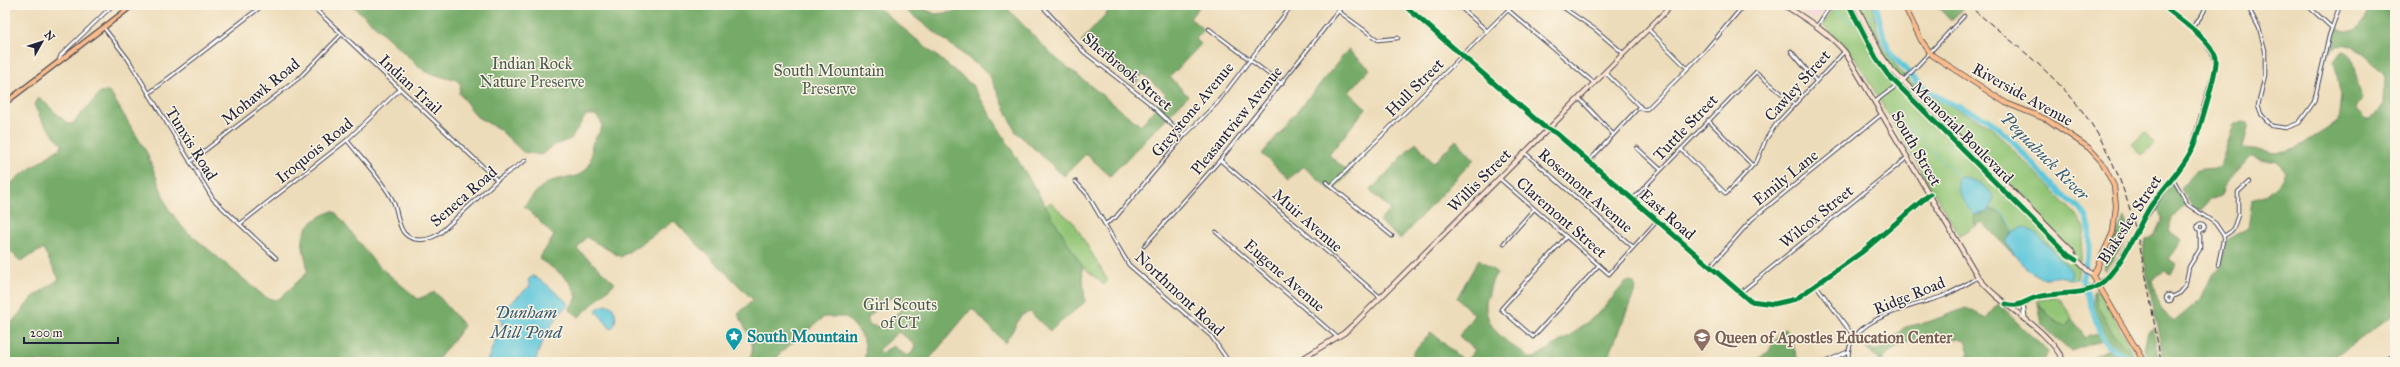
<svg xmlns="http://www.w3.org/2000/svg" width="2400" height="367" viewBox="0 0 2400 367" font-family="'IM FELL Great Primer',serif">
<rect width="100%" height="100%" fill="#fcf5e5"/>
<filter id="ink" filterUnits="userSpaceOnUse"><feTurbulence type="fractalNoise" baseFrequency=".025" numOctaves="2"/><feDisplacementMap in="SourceGraphic" scale="8" xChannelSelector="R" yChannelSelector="G"/><feConvolveMatrix kernelMatrix="1 2 1 2 8 2 1 2 1" color-interpolation-filters="sRGB"/></filter>
<filter id="wash" filterUnits="userSpaceOnUse"><feTurbulence type="fractalNoise" baseFrequency=".012" numOctaves="4" result="noise"/><feDisplacementMap in="SourceGraphic" scale="16" xChannelSelector="R" yChannelSelector="G"/><feGaussianBlur stdDeviation="0.9" result="paint"/><feColorMatrix in="noise" values="0 0 0 0 0 0 0 0 0 0 0 0 0 0 0 0 0 1.4 0 .05"/><feComposite in="paint" operator="in"/></filter>
<g filter="url(#wash)">
<rect width="100%" height="100%" fill="#eddcb9"/>
<polygon fill="#f3cfde" points="1792,5 1827,5 1818,18 1813,19"/>
<g fill="#92c576" stroke="#5a7458">
<path d="M1835,5h38l5,30 7,15 14,20 13,13 21,14 56,28 89,92 7,11 -8,51c-8,1 -9,-2 -16,-3 -8,-1 -15,2 -24,0l-55,-54 -23,13 -105,-179 -31,-31z"/>
<polygon points="2145,132 2154,144 2142,155 2132,144"/>
<polygon points="1050,202 1074,223 1108,281 1104,285 1031,221"/>
<path d="M2093,290l7,3 35,63c-15,-9 -41,-47 -42,-66z"/>
<polygon points="2053,296 2062,301 2072,319 2066,327 2052,319 2037,301"/>
</g>
<g fill="#75aa67" stroke="#4c6651" fill-rule="evenodd">
<path d="M352,5h523l98,81 109,180 3,36 -35,29 -20,-19 -8,3 -17,28 -33,-35 -45,54h-63c5,-22 -4,-30 -18,-45h-22l-44,36 -5,9h-26l-2,-2c14,-12 -3,-32 -9,-46l15,-14 -79,-79 -53,36 -35,-20 -9,12 38,34 -36,34 -10,-8 8,-11c-4,-19 -23,-29 -38,-39l15,-23 -30,-30c8,-9 16,-21 28,-25 13,-5 25,0 36,-14 6,-8 1,-19 6,-27 7,-11 13,-14 1,-25h-9l-15,24 -19,7 -11,9 -18,-3 -24,-23 -22,-12 -18,-24 2,-8 -7,-7h-8l-22,-7zM893,298l8,10c-7,10 -21,25 -33,15v-6l21,-18zM898,332l11,7 6,7 -3,7 -5,3 -14,-10 -12,7 -3,-3z"/>
<polygon points="899,5 917,5 935,14 954,12 960,5 1004,5 1052,55 1141,126 1166,94 1143,74 1135,85 1081,42 1114,5 1201,5 1190,18 1204,30 1196,39 1201,44 1170,77 1188,96 1110,176 1086,154 1064,176 1016,132 989,74"/>
<polygon points="1936,5 1960,5 1963,8 1951,21"/>
<path d="M2370,5h25v308l-48,36 -23,13h-160l-21,-108 3,-15 8,-3 8,-17 -1,-6 -7,-7 17,-24 15,23 -14,12 -4,14 14,8 -13,20 7,5 -5,10 -7,-3 -12,9c2,11 11,39 23,41l26,-22 10,-22 10,-11 5,-26 22,-12 4,-27c12,-3 31,-17 33,-30l-9,-9 -25,-5 -26,28 -5,11 -10,4 -9,10 -8,-3 -12,-18c15,-20 12,-20 37,-21l2,-2 14,-42 10,-3 5,3 -6,23 2,2 32,4 18,-4 43,-27 3,-26 -7,-35 8,-10c3,0 6,1 8,4 3,4 8,34 13,44l-7,9 11,11h4l12,-15 1,-30c-12,-11 -28,-33 -46,-29l-11,10 8,-28c23,11 27,-1 35,-22z"/>
<polygon points="1348,50 1370,69 1349,92 1366,108 1329,155 1350,173 1332,191 1303,166 1289,179 1262,154"/>
<path d="M106,91l5,3 36,59 21,55 15,20 82,69 10,3 5,-2 27,-25c1,-10 -3,-17 -4,-26 -2,-22 12,-28 29,-36l4,2 39,50 43,36 17,-7 29,34 -28,36h-431v-31l27,-33 27,-19 -16,-30 -23,12 -15,-15v-57l13,-12 45,-31 -21,-25 -8,-16 5,-7 2,1 27,25h4l29,-32z"/>
<polygon points="1456,140 1474,159 1400,239 1379,221 1391,210 1370,191 1416,142 1433,163"/>
<path d="M1989,209c20,5 15,9 24,22l-7,10 8,14 -32,-33 -5,3 -3,-2 1,-8 9,-1z"/>
<polygon points="2125,217 2130,233 2105,271 2103,268 2106,261 2104,256"/>
<path d="M1479,259l18,14c-5,7 -6,11 -8,20 0,3 -2,5 -3,8 -2,30 22,40 43,57h5l41,-26 25,-20 25,-29 5,-2 4,2 2,6 -25,61 -1,12h-189l-9,-8 19,-22 34,30 10,-12 -16,-14 15,-21 -17,-17z"/>
<path d="M2093,293c6,15 13,30 22,43 6,7 13,12 18,19l-2,1c-6,-5 -14,-5 -20,-10 -12,-9 -19,-38 -18,-53z"/>
<polygon points="2038,303 2052,319 2065,327 2072,319 2081,330 2084,338 2099,333 2102,340 2071,351 2042,325"/>
<path d="M1998,304l50,48 -3,7 -6,3h-78l5,-4 3,-6 -4,-11c-30,-10 -58,-3 -82,16v5h-5l-1,-5 -11,-8 12,1 27,-23 23,-5 38,-14 20,10z"/>
<polygon points="2153,328 2159,362 2150,362 2144,350 2148,331"/>
<polygon points="1785,329 1788,332 1799,362 1755,362 1769,350 1782,330"/>
<polygon points="2107,350 2126,358 2131,362 2079,362"/>
</g>
<g fill="#5fc7db" stroke="#40748b">
<path d="M1961,177c10,1 29,10 32,20 1,5 -3,11 -5,15l-13,3c-9,-8 -19,-22 -17,-35z"/>
<path d="M2024,227l15,9 31,33 2,4 -3,6c-10,-5 -15,-1 -25,-1 -11,-1 -35,-27 -38,-37l8,-10z"/>
<path d="M533,276l13,8 23,20c-16,15 -28,37 -34,58h-48l10,-27 7,-3 -5,-19 31,-27 -2,-6z"/>
<path d="M607,305l5,1c5,7 5,18 -1,23l-15,-18 3,-4z"/>
</g>
<g fill="none" stroke-linecap="round" stroke-linejoin="round">
<g stroke="#5fc7db" stroke-width="1">
<polyline points="1833,9 1849,21 1853,21"/>
<polyline points="1869,17 1879,17"/>
<polyline points="1909,127 1959,178"/>
<polyline points="1991,205 2007,217 2013,231"/>
<polyline points="2070,278 2082,280"/>
</g>
<polyline stroke="#5fc7db" stroke-width="5.5" points="1876,5 1884,38 1892,55 1920,85 1943,100 1988,119 2011,140 2054,187 2079,208 2086,216 2089,225 2090,247 2082,278 2099,331 2108,346 2129,357 2132,362"/>
</g>
</g>
<g filter="url(#ink)">
<g fill="none" stroke-linecap="round" stroke-linejoin="round">
<g stroke="#403e4e" stroke-width="4.5">
<g id="minor">
<polyline points="311,5 497,180"/>
<polyline points="1041,5 1084,52 1148,102 1184,136"/>
<polyline points="1458,5 1486,30"/>
<polyline points="2247,5 2259,28 2265,50 2265,75 2258,106 2261,114 2272,126 2286,128 2299,123 2314,102 2329,36 2340,5"/>
<polyline points="2307,5 2332,28"/>
<polyline points="1561,6 1596,30 1624,54"/>
<polyline points="1508,10 1594,83"/>
<polyline points="1338,11 1378,40 1398,38"/>
<polyline points="1817,26 1831,5"/>
<polyline points="104,28 128,59 213,199 276,258"/>
<polyline points="1209,29 1282,84"/>
<polyline points="1648,29 1687,68"/>
<polyline points="2191,29 2202,15 2207,5"/>
<polyline points="1791,51 1816,81"/>
<polyline points="59,60 61,55 113,5"/>
<polyline points="1605,72 1642,109 1647,109 1705,51 1744,5"/>
<polyline points="148,94 263,5"/>
<polyline points="1579,98 1613,134"/>
<polyline points="1876,101 1905,79 1964,16"/>
<polyline points="1708,120 1752,165"/>
<path d="M347,140c15,20 35,39 46,61 5,10 4,23 11,32 10,11 26,7 36,0l57,-53 29,-20"/>
<polyline points="1637,148 1660,169"/>
<polyline points="1681,149 1726,194 1757,161 1766,139 1777,123 1844,52"/>
<polyline points="1524,152 1633,247"/>
<polyline points="1220,160 1380,297"/>
<polyline points="1589,161 1640,106"/>
<polyline points="190,162 299,78 341,35"/>
<polyline points="2172,177 2188,205 2215,223 2224,236 2218,265"/>
<polyline points="1499,178 1609,274 1657,221"/>
<polyline points="1075,181 1087,194 1129,265 1211,336 1229,362"/>
<polyline points="1326,182 1392,236"/>
<polyline points="1331,186 1513,5"/>
<polyline points="1633,199 1756,72 1794,104"/>
<circle cx="2201" cy="227" r="3.5"/>
<polyline points="240,224 347,140 399,90"/>
<polyline points="1105,224 1115,218 1184,136 1217,103 1292,5"/>
<polyline points="1216,232 1337,337"/>
<polyline points="2224,236 2233,230 2238,215 2238,192 2249,182"/>
<polyline points="1566,237 1501,309 1533,337 1599,265"/>
<polyline points="1504,243 1534,209"/>
<polyline points="1144,246 1220,160 1343,5"/>
<polyline points="1710,267 1752,219 1882,114"/>
<polyline points="1816,285 1854,337"/>
<polyline points="1740,293 1908,157"/>
<circle cx="2169" cy="298" r="3"/>
<polyline points="2172,297 2180,293 2185,287 2189,267 2200,249 2200,231"/>
<polyline points="1825,362 1847,352"/>
<path d="M1849,362c-8,-44 65,-55 94,-66 12,-5 24,-12 35,-19"/>
</g>
</g>
<g stroke="#403e4e" stroke-width="5.5">
<g id="tertiary">
<polyline points="1404,5 1543,126 1556,133 1750,301 1774,304 1796,299 1862,252 1930,194"/>
<path d="M2139,227l52,-76 25,-86c-2,-23 -37,-46 -54,-60"/>
<path d="M2008,305c14,4 23,-7 37,-10 12,-3 24,-1 36,-4 28,-6 39,-34 53,-56"/>
<polyline points="2023,305 2025,319"/>
</g>
</g>
<g stroke="#403e4e" stroke-width="6">
<g id="secondary">
<path d="M1784,5c22,14 44,27 61,47l133,225c25,32 68,48 86,85"/>
<polyline points="1849,5 1876,58 1888,75 2068,255 2078,261 2093,276"/>
<polyline points="1856,5 1881,55 1890,68 2071,250 2076,260"/>
<polyline points="1297,362 1344,333 1354,324 1672,5"/>
</g>
</g>
<g stroke="#403e4e" stroke-width="6">
<g id="primary">
<polyline points="5,103 133,5"/>
<polyline points="2384,362 2395,356"/>
</g>
</g>
<g stroke="#403e4e" stroke-width="6">
<polyline id="trunk" points="1904,5 1921,40 1932,55 2006,103 2048,120 2089,148 2102,162 2114,186 2116,206 2113,232 2093,276 2144,362"/>
</g>
<use href="#minor" stroke="#fff" stroke-width="2.5"/>
<use href="#tertiary" stroke="#fff" stroke-width="3.5"/>
<use href="#secondary" stroke="#fde4d1" stroke-width="4"/>
<use href="#primary" stroke="#fabc8b" stroke-width="4"/>
<use href="#trunk" stroke="#fabc8b" stroke-width="4.5"/>
<path stroke="#22223b" stroke-width="1" stroke-dasharray="6 3" stroke-linecap="butt" d="M1968,5c34,29 72,57 102,91 65,74 74,173 91,266"/>
<g stroke="#403e4e" stroke-width="5.5" stroke-linecap="butt">
<polyline id="tertiary-bridge" points="2134,235 2139,227"/>
</g>
<use href="#tertiary-bridge" stroke="#fff" stroke-width="3.5"/>
<g stroke="#fcf5e5" stroke-width="8">
<g id="cycleway">
<polyline points="1404,5 1543,126 1556,133 1750,301 1774,304 1796,299 1862,252 1930,194"/>
<polyline points="1849,5 1876,58 1888,75 2068,255 2076,260"/>
<path d="M2006,304c13,4 17,-2 28,-6 20,-7 47,-1 65,-13 22,-16 37,-55 51,-78 13,-19 31,-36 41,-56 6,-12 27,-82 25,-93 -4,-17 -40,-42 -54,-53"/>
</g>
</g>
<use href="#cycleway" stroke="#00873e" stroke-width="5"/>
</g>
</g>
<defs>
<g id="sight-pin" transform="scale(0.9)"><path d="M0 17L-7.5 6A9.5 9.5 0 1 1 7.5 6Z" fill="#0f9aa8" stroke="#fcf5e5"/><path d="M0-6L1.8-2.2L6-1.7L2.9 1.2L3.7 5.4L0 3.3L-3.7 5.4L-2.9 1.2L-6-1.7L-1.8-2.2Z" fill="#fff"/></g>
<g id="school-pin" transform="scale(0.9)"><path d="M0 17L-7.5 6A9.5 9.5 0 1 1 7.5 6Z" fill="#8d6e63" stroke="#fcf5e5"/><path d="M0-5L7-2L0 1L-7-2ZM-4 1L0 2.5L4 1V4Q0 6-4 4Z" fill="#fff"/></g>
</defs>
<g fill-rule="evenodd">
<use href="#sight-pin" x="734" y="336"/>
<use href="#school-pin" x="1702" y="337"/>
</g>
<g text-anchor="middle" stroke-width="3" stroke-linejoin="round" paint-order="stroke">
<g font-size="16" fill="#495b50" stroke="#fcf5e5">
<text x="532" y="69">Indian Rock<tspan x="532" dy="18">Nature Preserve</tspan></text>
<text x="829" y="76">South Mountain<tspan x="829" dy="18">Preserve</tspan></text>
<text x="900" y="310">Girl Scouts<tspan x="900" dy="18">of CT</tspan></text>
</g>
<g font-size="16" fill="#22223b" stroke="#fcf5e5">
<text transform="translate(1128 71) rotate(40)" y="6">Sherbrook Street</text>
<text transform="translate(411 84) rotate(43)" y="6">Indian Trail</text>
<text transform="translate(1797 85) rotate(-48)" y="6">Cawley Street</text>
<text transform="translate(1414 87) rotate(-45)" y="6">Hull Street</text>
<text transform="translate(260 91) rotate(-39)" y="6">Mohawk Road</text>
<text transform="translate(2023 94) rotate(29)" y="6">Riverside Avenue</text>
<text transform="translate(1192 109) rotate(-50)" y="6">Greystone Avenue</text>
<text transform="translate(1236 120) rotate(-51)" y="6">Pleasantview Avenue</text>
<text transform="translate(1685 127) rotate(-46)" y="6">Tuttle Street</text>
<text transform="translate(1963 132) rotate(45)" y="6">Memorial Boulevard</text>
<text transform="translate(192 143) rotate(58)" y="6">Tunxis Road</text>
<text transform="translate(1917 148) rotate(60)" y="6">South Street</text>
<text transform="translate(314 150) rotate(-39)" y="6">Iroquois Road</text>
<text transform="translate(1785 177) rotate(-39)" y="6">Emily Lane</text>
<text transform="translate(1479 180) rotate(-45)" y="6">Willis Street</text>
<text transform="translate(1586 190) rotate(41)" y="6">Rosemont Avenue</text>
<text transform="translate(463 196) rotate(-41)" y="6">Seneca Road</text>
<text transform="translate(1668 214) rotate(41)" y="6">East Road</text>
<text transform="translate(1816 216) rotate(-39)" y="6">Wilcox Street</text>
<text transform="translate(1562 217) rotate(41)" y="6">Claremont Street</text>
<text transform="translate(2129 219) rotate(-57)" y="6">Blakeslee Street</text>
<text transform="translate(1308 220) rotate(41)" y="6">Muir Avenue</text>
<text transform="translate(1285 275) rotate(41)" y="6">Eugene Avenue</text>
<text transform="translate(1180 293) rotate(43)" y="6">Northmont Road</text>
<text transform="translate(1909 295) rotate(-22)" y="6">Ridge Road</text>
</g>
<g font-size="16" font-weight="bold" fill="#0d838f" stroke="#fcf5e5" text-anchor="start">
<text x="747" y="342">South Mountain</text>
</g>
<g font-size="16" font-weight="bold" fill="#785e54" stroke="#fcf5e5" text-anchor="start">
<text x="1715" y="343">Queen of Apostles Education Center</text>
</g>
<g font-size="17" font-style="italic" fill="#375c73" stroke="#fcf5e5">
<text transform="translate(2045 156) rotate(45)" y="6">Pequabuck River</text>
<text x="526" y="318">Dunham<tspan x="526" dy="20">Mill Pond</tspan></text>
</g>
</g>
<rect width="2400" height="367" fill="none" stroke="#fcf5e5" stroke-width="20"/>
<g transform="translate(42 42) rotate(51)" stroke="#fcf5e5" stroke-width="3" paint-order="stroke">
<path d="M0-3L7 15L0 10L-7 15Z" fill="#22223b"/>
<text y="-6" font-size="11" font-weight="bold" text-anchor="middle" fill="#22223b">N</text>
</g>
<path d="M24 337v6h94v-6" fill="none" stroke="#22223b" stroke-width="2"/>
<text x="30" y="337" font-size="12" fill="#22223b" stroke="#fcf5e5" stroke-width="3" paint-order="stroke">200 m</text>
</svg>
